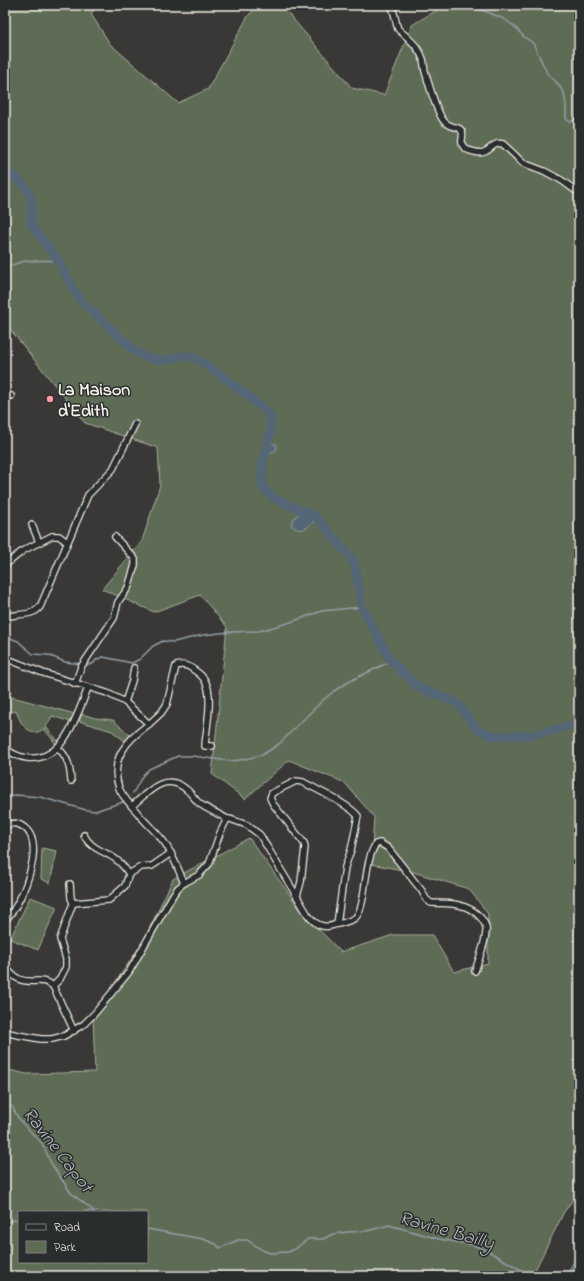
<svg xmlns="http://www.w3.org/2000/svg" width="584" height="1281" viewBox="0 0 584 1281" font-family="'Indie Flower',sans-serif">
<rect width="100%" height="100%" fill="#393837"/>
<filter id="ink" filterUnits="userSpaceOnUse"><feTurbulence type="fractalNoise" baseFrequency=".025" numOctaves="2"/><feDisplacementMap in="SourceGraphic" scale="8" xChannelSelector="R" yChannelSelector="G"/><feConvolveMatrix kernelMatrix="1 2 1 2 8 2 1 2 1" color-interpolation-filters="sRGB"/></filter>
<g filter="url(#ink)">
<g fill="#5e6c54" stroke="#a9ae9e" fill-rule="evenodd">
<path d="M5,5h93l-7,9 19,30 68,59 30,-14 40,-73 10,-11h23l71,83 32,7 28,-70 33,-20h134v1186l-15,21 -32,64h-527v-207l21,5 69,-2 -2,-57 50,-73 30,-63 76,-41 53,74 39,40 52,-17h39l22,37 34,-9v-49l-19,-25 -56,-17 -42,-8 3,-47 -29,-34 -56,-23 -44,39 -33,-25 15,-147 -27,-32 -46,17 -52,-23 40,-48 18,-56 -2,-37 -73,-25 -80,-100zM19,1212h128v50h-128z"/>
<path d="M5,695l70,19 -4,8 -19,-6 -6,11 13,15 -2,3 -13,-16 -8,4c-13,-4 -15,-10 -20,-22l-11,3z"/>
<polygon points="82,714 95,718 113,720 130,735 125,741 112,731 79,721"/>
<polygon points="42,848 57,851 50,883 41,879"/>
<polygon points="30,897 57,907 38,950 10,939"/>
</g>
<g fill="#546676" stroke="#949ea4">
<polygon points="272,444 275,444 277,445 276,450 270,453 267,449"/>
<path d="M311,511l6,3c-2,8 -12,18 -20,15 -3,-1 -4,-3 -6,-4 4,-12 9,-12 20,-14z"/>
<polygon points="579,1252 579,1276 566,1276"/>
</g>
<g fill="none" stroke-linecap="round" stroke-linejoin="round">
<g stroke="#949ea4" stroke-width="1.5">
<polyline points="467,5 490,13 504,19 514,26 524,37 533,43 547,73 558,84 564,93 566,106 566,119 570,122 579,117"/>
<path d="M5,268c7,-3 14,-6 21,-7 11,-1 21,0 32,-1"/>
<polyline points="5,636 18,641 33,654 48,655 65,662 82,664"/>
<polyline points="86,665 89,665 94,663 96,660 103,657 132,663 140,659 153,646 163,641 174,642 203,635 229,632 259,631 288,623 322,611 362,607"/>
<polyline points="133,793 143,775 149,769 178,756 192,756 229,761 241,760 262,755 279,744 322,701 334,691 350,681 391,661"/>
<polyline points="5,799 16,795 40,797 86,810 95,811 123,802"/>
<polyline points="5,1101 8,1103 13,1108 17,1116 23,1124 42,1143 51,1163 71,1193 94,1211"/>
<polyline points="84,1212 86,1211 97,1212"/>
<polyline points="5,1222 19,1219"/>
<polyline points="147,1229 203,1239 216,1244 220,1248 238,1240 247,1240 262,1250 270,1253 288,1252 295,1249 308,1239 323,1239 333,1234 347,1232 367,1231 389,1225 439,1239 473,1245 488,1251 532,1276"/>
</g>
<path stroke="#546676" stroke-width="9" d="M5,170c15,9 28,20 27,39 0,5 -2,10 -1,16l27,35 17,32 8,11 53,49c12,8 24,10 38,6 5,-1 10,-3 15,-2 12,2 69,47 80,58l2,5 -1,15 -7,28 -1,15v8l5,7 8,7 40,17 37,42 3,9 7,40 29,54 28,27 34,13 6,4 18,24 16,7 41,-1 45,-12"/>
<g stroke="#f4f1e8" stroke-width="8">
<g id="street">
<path d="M391,5c4,7 4,16 7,24 2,2 4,4 7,6 7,7 15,14 18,24 1,4 1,8 2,12 4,14 10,37 18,49 6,9 14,5 18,10 5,5 -4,13 5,19 3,2 6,2 9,3 16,4 15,-11 28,-8l20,19 21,8 17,9 18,13"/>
<polyline points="5,395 11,396"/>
<polyline points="32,525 39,542"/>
<polyline points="5,565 24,550 52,536 59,536 67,542"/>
<path d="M5,617c11,-4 27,0 35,-10l48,-112 25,-26 22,-45"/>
<path d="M5,658l38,15 64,20 18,9 24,22c-22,16 -40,35 -30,64 2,6 13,19 18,24 8,11 19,19 27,30 9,12 14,27 20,41"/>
<polyline points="75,684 81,667 114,618 118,602 128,588 135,565 135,559 115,537"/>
<polyline points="125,702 132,681 134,668"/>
<path d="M149,724l12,-11 6,-9 9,-38c6,-2 13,0 18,4 4,3 9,6 11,11 9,14 1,48 0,65h7"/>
<path d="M5,748c7,6 14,9 22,10 37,4 50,-43 61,-70"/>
<path d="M58,748c10,9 12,19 13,33"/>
<path d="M132,806c17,-15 34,-35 55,-16 5,4 8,10 13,14 8,6 18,9 27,15"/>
<path d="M227,819h3l17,6 13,10 48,80c7,9 14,14 26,10 7,-2 15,-3 21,-7 12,-10 8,-57 21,-74l4,-1 8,5 34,43 4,8 5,4c18,0 38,0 50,15 4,5 6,9 5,14 -1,12 -7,27 -11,39"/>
<path d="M5,826c7,-4 14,-3 20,2 19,16 1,60 -9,78 -3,5 -7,10 -11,15"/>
<path d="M84,835c6,13 18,15 30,23 6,4 11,10 15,16"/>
<path d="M297,896l4,-14 4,-35 -1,-4 -31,-39 -3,-6 2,-5 24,-12 7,1c14,8 46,22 55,34l-7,34 -6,17 -8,57"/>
<polyline points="73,903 109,900 125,886 129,874 141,867 152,866 171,853"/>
<path d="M5,966c18,27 34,7 48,20l21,45"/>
<polyline points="53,986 60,979 66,967 66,959 60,939 73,903 71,898 70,884"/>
<polyline points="5,1030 9,1033 18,1035 41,1039 52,1039 64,1036 84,1024 95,1013 129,972 173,895 178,888 184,883 199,875 209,864 220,833 227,819"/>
</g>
</g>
<use href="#street" stroke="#2a2d2e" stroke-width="5.5"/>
</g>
</g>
<circle fill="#ff9aa2" stroke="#2a2d2e" stroke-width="1.5" cx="50" cy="399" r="4"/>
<g text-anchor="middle" stroke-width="3" stroke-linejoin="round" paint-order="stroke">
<g font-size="18" font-weight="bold" fill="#f4f1e8" stroke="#2a2d2e" text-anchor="start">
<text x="58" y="395">La Maison<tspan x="58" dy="21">d'Edith</tspan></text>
</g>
<g font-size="19" font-style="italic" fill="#b4b9ba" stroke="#2a2d2e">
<text transform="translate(59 1149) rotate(52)" y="7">Ravine Capot</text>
<text transform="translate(447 1229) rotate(16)" y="7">Ravine Bailly</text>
</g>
</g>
<rect width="584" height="1281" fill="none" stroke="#2a2d2e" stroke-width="20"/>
<rect x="10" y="10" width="564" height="1261" fill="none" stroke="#f4f1e8" stroke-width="1.5" filter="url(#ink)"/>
<rect x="18" y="1211" width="130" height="52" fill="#2a2d2e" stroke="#7b7b78"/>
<rect x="26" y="1224" width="20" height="6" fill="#2a2d2e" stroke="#7b7b78"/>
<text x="54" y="1231" font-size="12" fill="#f4f1e8">Road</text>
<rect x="26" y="1241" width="20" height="12" fill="#5e6c54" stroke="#7b7b78"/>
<text x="54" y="1251" font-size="12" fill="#f4f1e8">Park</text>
</svg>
